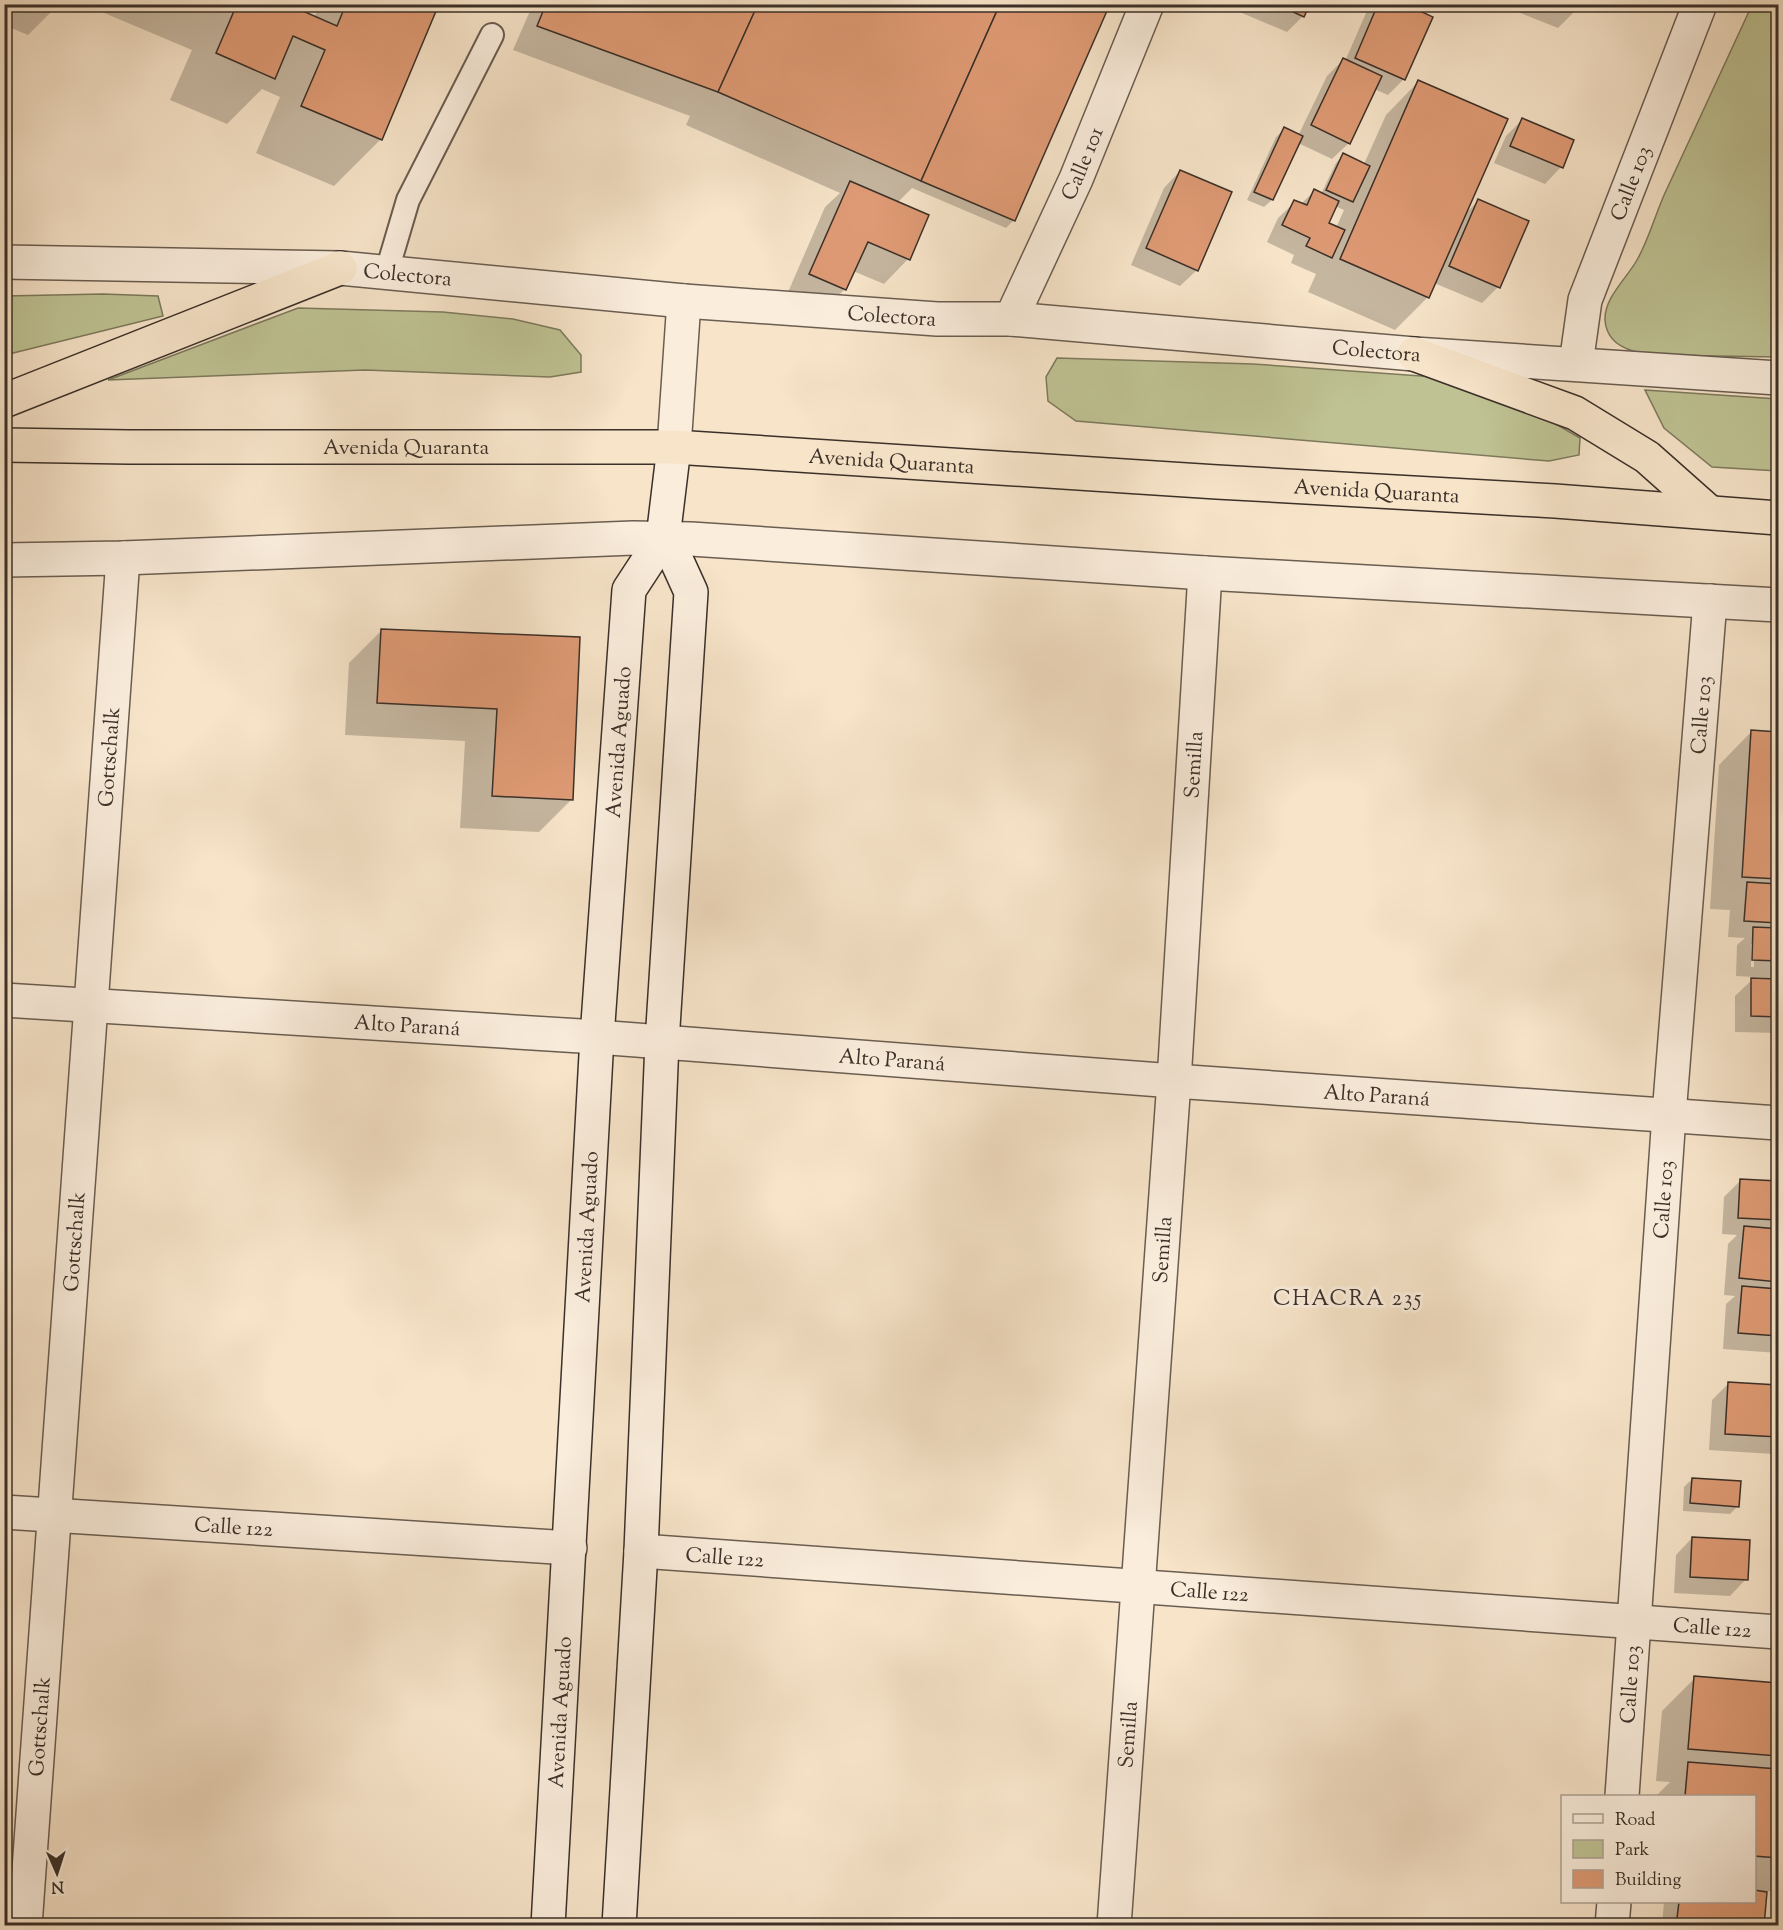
<svg xmlns="http://www.w3.org/2000/svg" width="1783" height="1930" viewBox="0 0 1783 1930" font-family="'Sorts Mill Goudy',serif">
<rect width="100%" height="100%" fill="#f7e4c9"/>
<filter id="stains"><feTurbulence type="fractalNoise" baseFrequency=".00333" numOctaves="4"/><feColorMatrix values="0 0 0 0 .2 0 0 0 0 .09 0 0 0 0 .02 0 0 0 .5 -.17"/></filter>
<radialGradient id="worn" r=".72"><stop offset=".6" stop-color="#630" stop-opacity="0"/><stop offset="1" stop-color="#630" stop-opacity=".3"/></radialGradient>
<g fill="#bfc394" stroke="#7d7a5e" stroke-width="1.5">
<path d="M1752,5h26v352l-126,-2c-21,-3 -45,-9 -47,-35 -1,-22 22,-42 32,-60 12,-21 18,-45 28,-67 29,-63 58,-126 87,-188z"/>
<polygon points="103,294 158,296 163,316 5,355 5,296"/>
<polygon points="298,308 443,312 513,319 560,330 581,355 581,372 550,377 365,370 108,380"/>
<polygon points="1057,358 1253,364 1435,377 1542,416 1580,438 1579,455 1549,461 1076,421 1048,401 1046,377"/>
<polygon points="1645,390 1778,399 1778,471 1712,467 1664,428"/>
</g>
<g fill="#0003" fill-rule="evenodd">
<polygon points="4,4 59,4 28,35 4,25"/>
<polygon points="83,4 283,4 314,18 320,4 438,4 381,139 334,186 256,153 280,97 262,89 227,124 170,100 192,50"/>
<polygon points="533,4 1108,4 1014,220 1006,228 912,188 897,203 908,259 884,284 853,271 845,289 820,314 785,299 825,207 840,193 686,125 690,116 513,50"/>
<polygon points="1237,4 1308,4 1303,16 1287,32 1235,10"/>
<polygon points="1375,4 1401,4 1404,79 1388,95 1374,89 1349,143 1332,159 1298,143 1272,200 1264,207 1247,200 1276,137 1284,129 1298,136 1327,76 1343,60 1345,61 1366,13"/>
<polygon points="1494,4 1507,4 1503,8"/>
<polygon points="1510,4 1577,4 1574,12 1558,28 1508,8"/>
<path d="M1418,82l47,132 13,-13 20,86 -16,16 -48,-20 -6,14 -33,33 -87,-38 8,-18 -25,-11 3,-8 -27,-13 11,-24 17,-16 6,2 13,-13 7,3 15,-31 8,-8 20,9 22,-49zM1335,206l9,4 -8,18 -9,-4z"/>
<polygon points="1522,120 1561,167 1545,184 1494,163 1506,136"/>
<polygon points="1180,171 1197,270 1180,286 1131,265 1164,188"/>
<polygon points="382,630 579,639 572,799 539,832 460,828 465,741 345,735 349,663"/>
<path d="M1751,732l27,1v240l-5,5 -37,-2 1,-31 8,-7 -17,-1 2,-27 -20,-1 9,-144zM1751,944h3v23h-3z"/>
<polygon points="1752,980 1778,980 1778,1033 1735,1032 1735,996"/>
<polygon points="1778,1034 1778,1082 1770,1081 1772,1041"/>
<polygon points="1740,1181 1778,1183 1778,1222 1770,1230 1778,1230 1778,1353 1723,1349 1726,1304 1735,1296 1724,1295 1728,1244 1737,1235 1722,1234 1724,1197"/>
<polygon points="1729,1383 1778,1387 1778,1449 1774,1454 1709,1450 1712,1400"/>
<polygon points="1692,1479 1738,1506 1730,1514 1683,1511 1684,1487"/>
<polygon points="1692,1538 1746,1579 1730,1596 1674,1593 1676,1555"/>
<polygon points="1695,1678 1778,1685 1778,1892 1766,1891 1762,1926 1662,1926 1664,1902 1754,1902 1754,1796 1656,1796 1670,1782 1656,1781 1662,1711"/>
</g>
<g fill="#de9a74" stroke="#3b3029" stroke-width="1.5">
<polygon points="237,4 287,4 337,26 346,4 439,4 382,140 301,106 325,50 293,36 275,79 216,53"/>
<polygon points="546,4 758,4 718,92 537,26"/>
<polygon points="758,4 1000,4 921,181 718,92"/>
<polygon points="1000,4 1110,4 1015,221 921,181"/>
<polygon points="1276,4 1310,4 1304,17"/>
<polygon points="1378,4 1405,4 1433,17 1405,80 1355,58"/>
<polygon points="1343,58 1382,76 1350,144 1311,125"/>
<polygon points="1418,80 1508,119 1429,298 1340,259"/>
<polygon points="1522,118 1574,140 1563,168 1510,146"/>
<polygon points="1284,127 1303,136 1273,200 1254,192"/>
<polygon points="1343,153 1370,166 1353,202 1326,190"/>
<polygon points="1180,170 1232,192 1198,271 1146,248"/>
<polygon points="850,181 929,215 910,260 868,242 846,290 809,274"/>
<polygon points="1314,189 1339,201 1329,223 1345,230 1332,258 1306,246 1310,238 1282,225 1294,200 1307,205"/>
<polygon points="1478,199 1529,221 1500,288 1449,266"/>
<polygon points="381,629 580,637 573,800 492,796 497,709 377,703"/>
<polygon points="1751,730 1778,732 1778,879 1742,877"/>
<polygon points="1747,882 1778,884 1778,923 1744,921"/>
<polygon points="1753,927 1778,928 1778,961 1752,960"/>
<polygon points="1751,978 1778,979 1778,1017 1751,1016"/>
<polygon points="1740,1179 1778,1181 1778,1220 1738,1218"/>
<polygon points="1744,1226 1778,1229 1778,1282 1739,1278"/>
<polygon points="1742,1286 1778,1289 1778,1336 1738,1333"/>
<polygon points="1728,1382 1778,1385 1778,1437 1725,1434"/>
<polygon points="1692,1478 1741,1481 1739,1507 1690,1503"/>
<polygon points="1692,1537 1750,1540 1748,1580 1690,1577"/>
<polygon points="1694,1676 1778,1683 1778,1756 1688,1749"/>
<polygon points="1688,1762 1778,1769 1778,1858 1754,1856 1754,1796 1685,1796"/>
<polygon points="1754,1890 1767,1892 1764,1926 1676,1926 1679,1902 1754,1902"/>
</g>
<g fill="none" stroke-linecap="round" stroke-linejoin="round">
<g stroke="#6a5d51" stroke-width="26">
<polyline id="service" points="387,271 408,200 492,35"/>
</g>
<g stroke="#6a5d51" stroke-width="36">
<g id="minor">
<path id="s1" d="M4,262l336,6 344,33 253,18h74l403,35 364,24"/>
<path id="s2" d="M1011,319l65,-140 71,-175"/>
<path id="s3" d="M1576,364l9,-64 115,-296"/>
<polyline points="674,447 684,301"/>
<polyline points="4,560 123,558 633,538 691,539 1205,573 1778,605"/>
<path id="s4" d="M4,1000l593,37 577,44 604,42"/>
<path id="s5" d="M4,1512l566,36"/>
<path id="s6" d="M641,1551l1137,81"/>
<path id="s7" d="M1622,1796l47,-681 41,-514"/>
<path id="s8" d="M25,1926l98,-1368"/>
<path id="s9" d="M1114,1926l60,-845 31,-508"/>
<polyline points="1612,1926 1614,1902"/>
</g>
</g>
<g stroke="#3b3029" stroke-width="36">
<g id="secondary">
<path id="s10" d="M548,1926l49,-889 32,-447 34,-52 11,-91"/>
<polyline points="619,1926 641,1551 662,1042 691,592 676,559 663,538"/>
</g>
</g>
<g stroke="#3b3029" stroke-width="36">
<g id="trunk">
<polyline points="1414,354 1575,413 1647,457 1709,512"/>
<polyline points="4,401 340,268"/>
<path id="s11" d="M4,445l125,2h545l543,35 338,19 223,17"/>
</g>
</g>
<use href="#service" stroke="#faeddc" stroke-width="22"/>
<use href="#minor" stroke="#faeddc" stroke-width="33"/>
<use href="#secondary" stroke="#faeddc" stroke-width="33"/>
<use href="#trunk" stroke="#f7e4c9" stroke-width="33"/>
</g>
<g text-anchor="middle" stroke-width="6" stroke-linejoin="round" paint-order="stroke">
<g font-size="21" fill="#3b3029" stroke="#faeddc">
<text dy="7" stroke="none"><textPath href="#s2" startOffset="171">Calle 101</textPath></text>
<text dy="7" stroke="none"><textPath href="#s3" startOffset="190">Calle 103</textPath></text>
<text dy="7" stroke="none"><textPath href="#s1" startOffset="404">Colectora</textPath></text>
<text dy="7" stroke="none"><textPath href="#s1" startOffset="890">Colectora</textPath></text>
<text dy="7" stroke="none"><textPath href="#s1" startOffset="1376">Colectora</textPath></text>
<text dy="7" stroke="none"><textPath href="#s11" startOffset="402">Avenida Quaranta</textPath></text>
<text dy="7" stroke="none"><textPath href="#s11" startOffset="888">Avenida Quaranta</textPath></text>
<text dy="7" stroke="none"><textPath href="#s11" startOffset="1374">Avenida Quaranta</textPath></text>
<text dy="7" stroke="none"><textPath href="#s7" startOffset="1084">Calle 103</textPath></text>
<text dy="7" stroke="none"><textPath href="#s10" startOffset="1186">Avenida Aguado</textPath></text>
<text dy="7" stroke="none"><textPath href="#s8" startOffset="1172">Gottschalk</textPath></text>
<text dy="7" stroke="none"><textPath href="#s9" startOffset="1164">Semilla</textPath></text>
<text dy="7" stroke="none"><textPath href="#s4" startOffset="404">Alto Paraná</textPath></text>
<text dy="7" stroke="none"><textPath href="#s4" startOffset="890">Alto Paraná</textPath></text>
<text dy="7" stroke="none"><textPath href="#s4" startOffset="1376">Alto Paraná</textPath></text>
<text dy="7" stroke="none"><textPath href="#s7" startOffset="598">Calle 103</textPath></text>
<text dy="7" stroke="none"><textPath href="#s10" startOffset="700">Avenida Aguado</textPath></text>
<text dy="7" stroke="none"><textPath href="#s8" startOffset="686">Gottschalk</textPath></text>
<text dy="7" stroke="none"><textPath href="#s9" startOffset="678">Semilla</textPath></text>
<text dy="7" stroke="none"><textPath href="#s5" startOffset="230">Calle 122</textPath></text>
<text dy="7" stroke="none"><textPath href="#s6" startOffset="84">Calle 122</textPath></text>
<text dy="7" stroke="none"><textPath href="#s6" startOffset="570">Calle 122</textPath></text>
<text dy="7" stroke="none"><textPath href="#s6" startOffset="1074">Calle 122</textPath></text>
<text dy="7" stroke="none"><textPath href="#s7" startOffset="112">Calle 103</textPath></text>
<text dy="7" stroke="none"><textPath href="#s10" startOffset="214">Avenida Aguado</textPath></text>
<text dy="7" stroke="none"><textPath href="#s8" startOffset="200">Gottschalk</textPath></text>
<text dy="7" stroke="none"><textPath href="#s9" startOffset="192">Semilla</textPath></text>
</g>
<g font-size="22" letter-spacing="1.5" fill="#3b3029" stroke="#faeddc">
<text x="1348" y="1305">CHACRA 235</text>
</g>
</g>
<rect width="1783" height="1930" fill="none" stroke="#f7e4c9" stroke-width="24"/>
<rect x="6" y="6" width="1771" height="1918" fill="none" stroke="#3b3029" stroke-width="3"/>
<rect x="12" y="12" width="1759" height="1906" fill="none" stroke="#3b3029" stroke-width="1.5"/>
<rect x="1561" y="1795" width="195" height="108" fill="#faeddc" stroke="#aea194" stroke-width="1.5"/>
<rect x="1573" y="1814" width="30" height="9" fill="#faeddc" stroke="#aea194" stroke-width="1.5"/>
<text x="1615" y="1825" font-size="18" fill="#3b3029">Road</text>
<rect x="1573" y="1840" width="30" height="18" fill="#bfc394" stroke="#aea194" stroke-width="1.5"/>
<text x="1615" y="1855" font-size="18" fill="#3b3029">Park</text>
<rect x="1573" y="1870" width="30" height="18" fill="#de9a74" stroke="#aea194" stroke-width="1.5"/>
<text x="1615" y="1885" font-size="18" fill="#3b3029">Building</text>
<g transform="translate(57 1873) rotate(177)" stroke="#faeddc" stroke-width="4.5" paint-order="stroke">
<path d="M0-4.5L10 22L0 15L-10 22Z" fill="#3b3029"/>
<text y="-9" font-size="16" font-weight="bold" text-anchor="middle" fill="#3b3029">N</text>
</g>
<rect width="100%" height="100%" filter="url(#stains)"/>
<rect width="100%" height="100%" fill="url(#worn)"/>
</svg>
